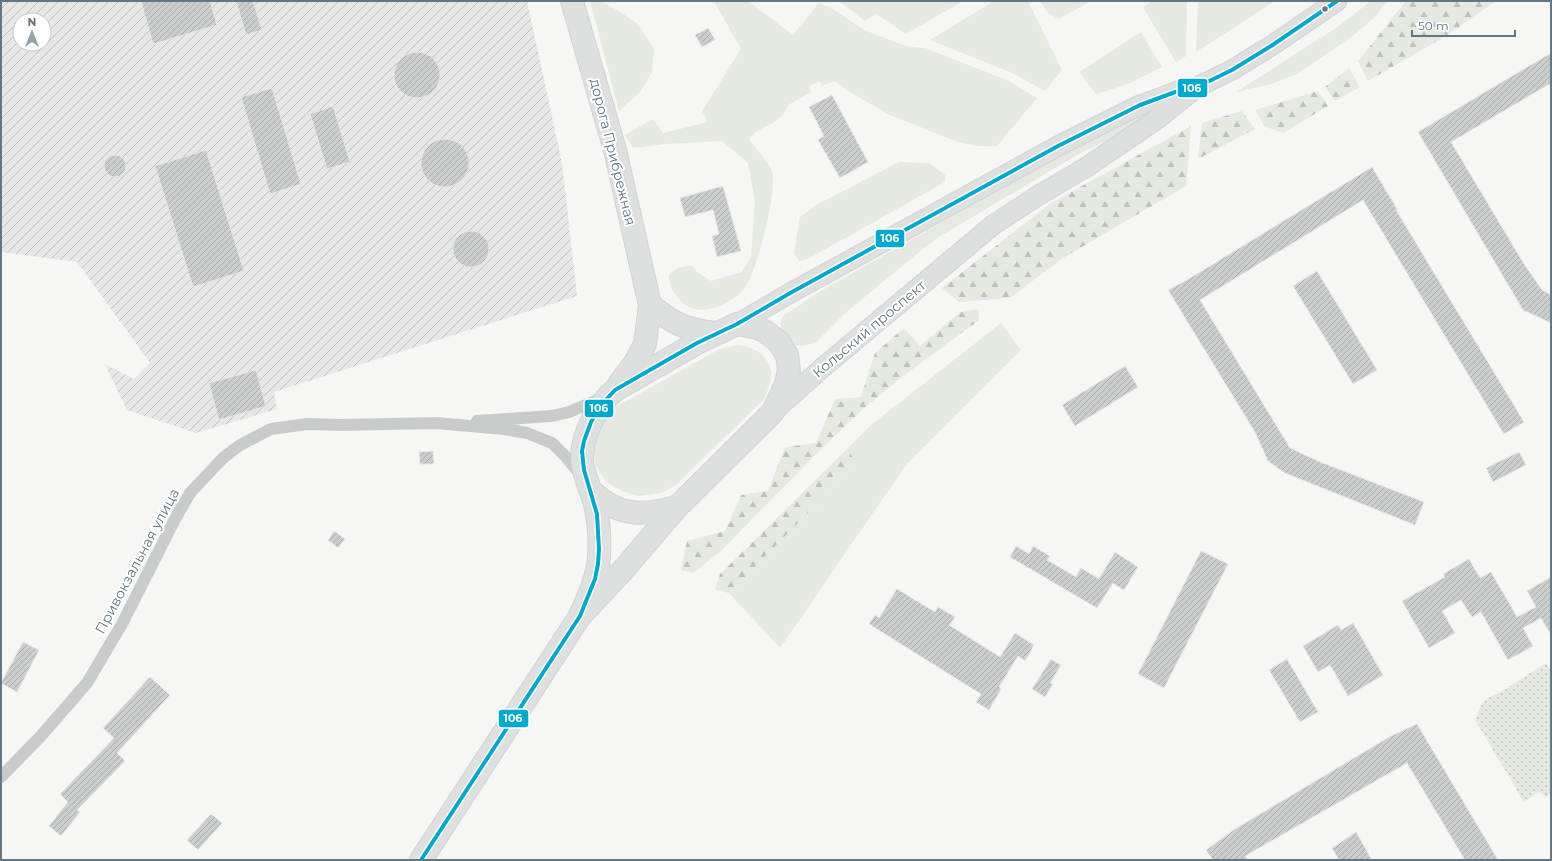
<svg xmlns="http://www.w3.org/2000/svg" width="1552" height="861" viewBox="0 0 1552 861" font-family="Montserrat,sans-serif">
<defs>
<pattern id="industrial-furrows" width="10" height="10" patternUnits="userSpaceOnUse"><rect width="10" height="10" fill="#e6e7e6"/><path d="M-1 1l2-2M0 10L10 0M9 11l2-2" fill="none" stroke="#bec0c0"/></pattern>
<pattern id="forest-firs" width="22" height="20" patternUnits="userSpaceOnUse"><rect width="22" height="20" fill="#e6e8e2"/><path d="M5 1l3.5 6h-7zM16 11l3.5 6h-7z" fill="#bec1bc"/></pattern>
<pattern id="park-dots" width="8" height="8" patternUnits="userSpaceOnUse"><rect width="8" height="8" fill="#e6e8e2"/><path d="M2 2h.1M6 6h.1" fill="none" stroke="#bec1bc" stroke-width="1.8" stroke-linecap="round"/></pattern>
<pattern id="building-hatch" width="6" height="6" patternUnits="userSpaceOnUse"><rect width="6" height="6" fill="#cccece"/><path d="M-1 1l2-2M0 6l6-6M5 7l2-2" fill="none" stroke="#a9acac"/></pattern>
</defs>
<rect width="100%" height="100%" fill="#f6f6f5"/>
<path fill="url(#industrial-furrows)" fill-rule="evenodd" d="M1,1h526l35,162 15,133 -303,96 3,17 -81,24 -69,-23 -22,-46 29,15 16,-16 -73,-101 -76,-10zM20,20h24v24h-24z"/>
<g fill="#e6e8e2">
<polygon points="590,1 600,1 619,11 639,25 654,49 652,72 640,92 619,111"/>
<path d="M714,1h34l45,34 26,-32 12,5 33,22 42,16 19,2 84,33 28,17 -40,48h-20l-19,-4 -68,-27 -42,-24 -11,-9h-5l-10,4 -2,-5 -11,5 2,6 -23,13 -4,9 -9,8 -18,9 -8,8c5,8 21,25 23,32 6,19 -16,105 -29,119 -16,17 -46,30 -64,9 -7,-8 -10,-13 -10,-24 7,-8 13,-9 23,-9l4,5 15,10 31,-9 9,-15 4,-56 -7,-38 -26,-22 -56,3 -33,4 -8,-13 28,-16 10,14 45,-11 -6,-11 39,-62z"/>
<polygon points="839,1 963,1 906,34 876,14 865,21"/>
<polygon points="994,1 1028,1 1062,70 1045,91 1010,72 930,40"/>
<polygon points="1040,1 1091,1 1059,19 1048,13"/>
<polygon points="1152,1 1187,1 1186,56 1176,62 1143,7"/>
<polygon points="1198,1 1275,1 1196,52"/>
<polygon points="1371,1 1387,1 1376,16 1354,35 1297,74 1271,84 1236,92 1336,28"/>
<polygon points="1141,32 1162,67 1126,85 1096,94 1079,72"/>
<polygon points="1164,99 1167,104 1109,139 1077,155 937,238 885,280 843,315 815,343 802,346 791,344 783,334 780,324 783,316 821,291 1103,131"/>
<polygon points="899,162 929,163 945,175 945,182 808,259 799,261 794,253 800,217 818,204"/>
<polygon points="1001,323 1021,350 906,465 780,648 729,593 856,464 848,448 871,425"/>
<path d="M738,345c14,1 30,10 33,25 1,9 -3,19 -6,28l-89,87 -14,8 -24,3 -16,-5 -16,-9 -10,-16 -3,-20 2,-15 17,-22 106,-59 10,-3z"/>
</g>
<g fill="url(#forest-firs)">
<polygon points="1406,1 1496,1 1446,36 1368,81 1358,61"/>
<polygon points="1349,68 1360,87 1335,101 1325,87"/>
<polygon points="1318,91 1328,106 1283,133 1264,126 1255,110"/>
<polygon points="1242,111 1255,129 1198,159 1202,123"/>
<polygon points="1191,126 1186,186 1063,258 1010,298 959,302 942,288 1051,203"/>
<polygon points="978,309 979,320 902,377 863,409 819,451 721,551 693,573 681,570 687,541 725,531 741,495 768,491 785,447 816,443 835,399 861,397 875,353 904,328 920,346 960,312"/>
<polygon points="848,448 856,464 729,593 715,590 720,574"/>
</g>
<polygon fill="url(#park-dots)" points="1546,663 1551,671 1551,794 1546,797 1539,792 1524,802 1475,720 1483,701 1507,688"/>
<g fill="url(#building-hatch)" stroke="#e6e6e5">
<polygon points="141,1 210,1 217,25 153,44"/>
<polygon points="236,1 253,1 262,30 246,35"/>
<polygon points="708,28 715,40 702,47 695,35"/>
<circle cx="417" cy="75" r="23"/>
<polygon points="1551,53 1551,83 1451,142 1524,264 1542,290 1551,295 1551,323 1523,310 1418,132"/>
<polygon points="272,88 301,184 270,194 241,97"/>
<polygon points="832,95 868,162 840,178 818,140 824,136 809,107"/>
<polygon points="333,106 350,162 327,169 310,114"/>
<circle cx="445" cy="163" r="24"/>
<polygon points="206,150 244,271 193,287 155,166"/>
<circle cx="115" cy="166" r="11"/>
<polygon points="1372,167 1397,209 1396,210 1524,422 1504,434 1363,200 1200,300 1290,448 1320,462 1424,502 1415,525 1285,473 1268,461 1255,432 1168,290 1187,280"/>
<polygon points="723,186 741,251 717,257 712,236 719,234 713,210 685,217 680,198"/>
<circle cx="471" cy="249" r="18"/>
<polygon points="1317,271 1377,370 1353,384 1293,286"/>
<polygon points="1125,366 1138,387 1075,426 1062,405"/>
<polygon points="256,370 266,406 219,420 209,383"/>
<polygon points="433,451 434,464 420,464 419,452"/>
<polygon points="1519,452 1526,465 1493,482 1486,468"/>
<polygon points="334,531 345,539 338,548 328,540"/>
<polygon points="1016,546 1029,554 1033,546 1050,556 1047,560 1076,577 1081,568 1099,579 1115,552 1138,567 1124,590 1113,583 1097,608 1010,557"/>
<polygon points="1201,551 1228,564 1164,688 1138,674"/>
<polygon points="1469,559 1480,578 1491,572 1517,617 1536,607 1527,591 1551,577 1551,635 1541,618 1523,628 1533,646 1508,660 1481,612 1472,617 1461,600 1442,611 1455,633 1429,648 1402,601 1445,577 1443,574"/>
<polygon points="897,589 935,612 938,607 955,617 949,625 1000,657 1015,633 1034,645 1025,661 1018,656 999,687 1001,689 989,710 976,702 981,694 869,624 875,615 879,618"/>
<polygon points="1353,623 1383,675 1348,696 1330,665 1318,672 1303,646 1338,625 1341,630"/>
<polygon points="23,642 39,650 17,692 1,683"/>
<polygon points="1051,659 1061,665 1050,683 1053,684 1045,697 1032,689"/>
<polygon points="1287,659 1318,712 1300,722 1269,670"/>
<polygon points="150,677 170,695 117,753 125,761 77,810 80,812 61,836 49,826 68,802 60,794 114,738 103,728"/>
<polygon points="1417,724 1498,860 1465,860 1407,763 1245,856 1248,860 1213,860 1206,850 1235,829 1391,736"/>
<polygon points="211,814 222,823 198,850 187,840"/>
<polygon points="1356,832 1372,860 1339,860 1332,848"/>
</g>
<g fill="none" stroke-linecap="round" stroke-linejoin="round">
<g stroke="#d2d3d3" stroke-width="21">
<g id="primary">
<polyline points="737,324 792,292 1058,146 1140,105 1178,91 1189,89"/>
<polyline points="775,410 821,369 993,225 1039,195 1085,168 1156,120 1197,87 1232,70 1271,46 1337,1"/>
</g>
</g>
<g stroke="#d2d3d3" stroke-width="24">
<g id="highway">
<polyline points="572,1 615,150 650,305 645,344 635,363 619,384"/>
<path d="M650,305c26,20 34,24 66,28"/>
<path d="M591,491c28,26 51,25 86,16"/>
<path d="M421,860l159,-244c8,-19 18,-39 19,-60 1,-18 0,-38 -5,-55 -4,-14 -11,-27 -12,-41 -1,-24 15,-55 33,-70l82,-47 40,-19 21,4 8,4 13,10 8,13 2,15 -3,14 -13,28 -96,95 -53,62 -44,47"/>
</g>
</g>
<g stroke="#c9cbcb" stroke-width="12">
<polyline points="477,421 552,416 569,412 603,398"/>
<polyline points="1,777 40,737 87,683 122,624 175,519 190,493 223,458 240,445 271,429 307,424 341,425 436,423 504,429 527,433 552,443 565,456 581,475"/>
</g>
<use href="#primary" stroke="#dedfdf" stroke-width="19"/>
<use href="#highway" stroke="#dedfdf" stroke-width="22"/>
<g stroke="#fff" stroke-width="7">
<polyline id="bus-1" points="421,860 580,616 595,579 598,564 599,549 597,514 584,470 582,451 584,441 591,422 602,404 615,390 697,343 737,324 792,292 1058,146 1140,105 1178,91 1197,87 1232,70 1271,46 1337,1"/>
</g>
<use href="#bus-1" stroke="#00a9ce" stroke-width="4"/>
</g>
<circle fill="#62777f" stroke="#fff" stroke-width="1.5" cx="1325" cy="9" r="3.5"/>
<g text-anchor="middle" stroke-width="4" stroke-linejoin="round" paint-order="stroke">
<g font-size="14" fill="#62777f" stroke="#fff">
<text transform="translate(613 152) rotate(76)" y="5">дорога Прибрежная</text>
<text transform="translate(869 329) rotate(-40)" y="5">Кольский проспект</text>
<text transform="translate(137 561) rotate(-62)" y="5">Привокзальная улица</text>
</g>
</g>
<g stroke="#fff" stroke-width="1.5">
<rect x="1177" y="78" width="31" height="20" rx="4" fill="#00a9ce"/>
<rect x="875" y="229" width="30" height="19" rx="4" fill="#00a9ce"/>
<rect x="584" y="399" width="30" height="19" rx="4" fill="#00a9ce"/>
<rect x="498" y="709" width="31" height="19" rx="4" fill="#00a9ce"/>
</g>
<g font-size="11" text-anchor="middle" font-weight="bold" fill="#fff">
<text x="1192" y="92">106</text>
<text x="890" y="242">106</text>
<text x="599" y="412">106</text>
<text x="513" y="722">106</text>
</g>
<rect width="1552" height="861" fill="none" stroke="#62777f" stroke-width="4"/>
<g transform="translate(32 32)"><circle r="19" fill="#ffffff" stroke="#c0c9cc"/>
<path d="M0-3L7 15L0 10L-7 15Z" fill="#96a3a8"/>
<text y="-6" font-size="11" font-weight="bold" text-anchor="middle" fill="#62777f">N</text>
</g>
<path d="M1412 30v6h103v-6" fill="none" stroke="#62777f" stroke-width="2"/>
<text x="1418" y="30" font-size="12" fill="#62777f" stroke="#ffffff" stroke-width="3" paint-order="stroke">50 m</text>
</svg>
